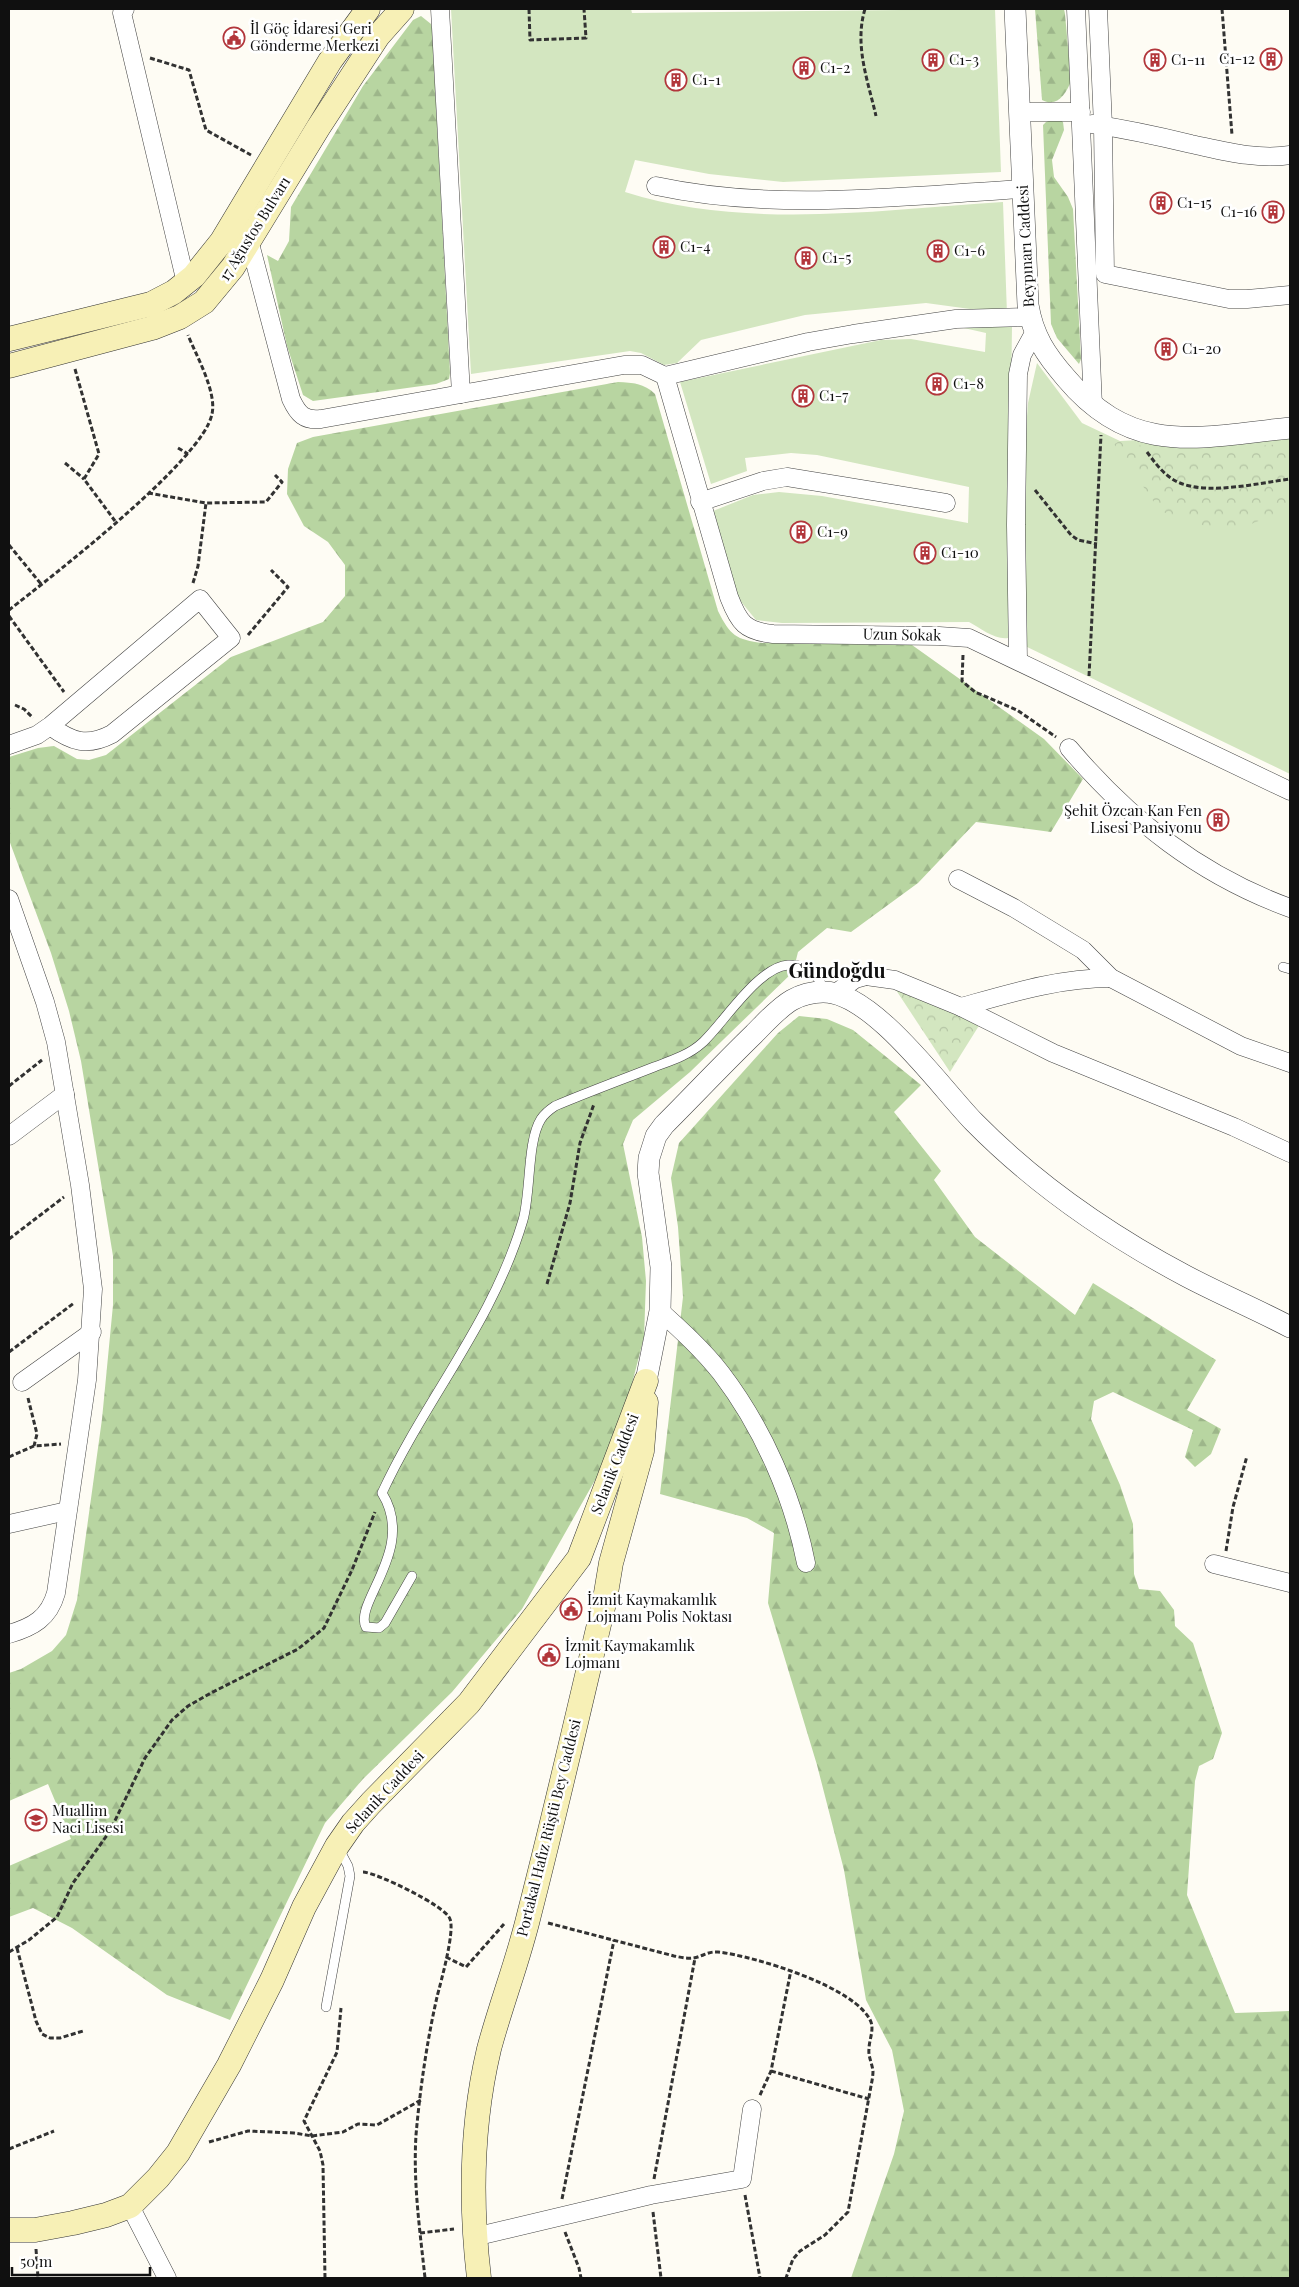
<svg xmlns="http://www.w3.org/2000/svg" width="1299" height="2287" viewBox="0 0 1299 2287" font-family="'Playfair Display',serif">
<defs>
<pattern id="forest-firs" width="22" height="20" patternUnits="userSpaceOnUse" patternTransform="scale(1.25)"><rect width="22" height="20" fill="#b8d5a1"/><path d="M5 1l3.5 6h-7zM16 11l3.5 6h-7z" fill="#9db68a"/></pattern>
<pattern id="park-crowns" width="20" height="18" patternUnits="userSpaceOnUse" patternTransform="scale(1.25)"><rect width="20" height="18" fill="#d3e6c0"/><path d="M2 6a3 3 0 1 1 6 0M12 15a3 3 0 1 1 6 0" fill="none" stroke="#b4c4a4"/></pattern>
</defs>
<rect width="100%" height="100%" fill="#fefcf4"/>
<g fill="#d3e6c0">
<path d="M451,9h180l1,4 363,-4 6,163 -218,10 -74,-8 -74,-14 -10,32c120,38 254,18 378,10l4,112 -81,-11 -121,12 -104,25 -24,23 -13,2 -23,-12 -11,-2 -159,23z"/>
<path d="M960,323l52,3 -4,312c-13,2 -28,-10 -39,-16l-187,1 -26,-3 -18,-22 -25,-87 40,-16 26,-3 43,4 146,27 1,-36 -152,-32 -26,-2 -46,5 2,13 -36,13 -31,-102 201,-42 30,-1 74,13 1,-19 -31,-7z"/>
<polygon points="1037,363 1082,423 1120,441 1290,432 1290,774 1023,645 1024,456 1028,403"/>
</g>
<g fill="url(#forest-firs)">
<path d="M1035,9h29l1,5 6,67c-5,13 -14,27 -29,19z"/>
<polygon points="421,16 431,24 432,28 450,373 449,379 436,384 313,401 303,395 287,346 267,255 278,261 289,241 291,207 363,86 413,20"/>
<polygon points="1053,119 1059,119 1063,122 1064,130 1052,160 1054,177 1068,197 1073,209 1081,359 1079,364 1057,338 1051,324 1043,125 1046,122"/>
<path d="M618,382c15,1 26,1 37,12l63,217c12,24 18,29 45,32l149,2 132,94 39,40 -32,53 -75,-10 -58,61 -67,49 -24,-4 -29,24 -5,20 -103,100 -57,48 -10,24 19,93 4,44 -2,56 -18,70 -19,52 -85,150 -70,83 -89,87 -38,44 -95,197 -63,-25 -95,-67 -39,-20 -24,9v-51l62,-27 -23,-55 -39,17v-128l12,-4 31,-18 14,-16 11,-35 25,-181 11,-114v-49l-32,-195 -12,-50 -18,-58 -42,-113v-83l29,-9 16,-2 23,13 12,1 17,-5 125,-98 92,-35 22,-26v-31l-17,-23 -24,-16 -17,-32 1,-25 9,-26 16,-6z"/>
<polygon points="799,1016 827,1019 853,1030 921,1085 894,1112 941,1171 934,1180 975,1237 1075,1315 1093,1283 1216,1360 1187,1410 1221,1429 1211,1454 1195,1467 1185,1457 1193,1430 1113,1392 1094,1401 1091,1419 1120,1485 1133,1524 1134,1574 1139,1589 1160,1591 1174,1610 1175,1626 1193,1643 1222,1733 1213,1759 1199,1766 1195,1781 1187,1895 1235,2013 1290,2011 1290,2278 851,2278 894,2154 904,2111 892,2050 866,2000 844,1870 817,1765 768,1603 774,1533 747,1518 660,1494 683,1297 678,1227 671,1178 679,1143 778,1033"/>
</g>
<g fill="url(#park-crowns)">
<polygon points="1120,441 1164,451 1184,453 1290,443 1290,511 1273,515 1234,531 1217,530 1160,511 1114,444"/>
<polygon points="894,987 980,1024 950,1072"/>
</g>
<g fill="none" stroke-linecap="round" stroke-linejoin="round">
<g stroke="#434343" stroke-width="10">
<g id="service">
<polyline points="1283,967 1290,969"/>
<path d="M412,1576l-27,47 -6,5 -13,-1c-13,-24 51,-78 16,-134 44,-95 111,-171 141,-273 8,-28 4,-79 18,-101 4,-6 8,-9 14,-13 33,-14 66,-26 99,-39 16,-6 35,-12 48,-24 21,-19 56,-76 86,-78 20,-1 31,9 36,27"/>
<polyline points="326,2007 350,1876 348,1866 339,1849"/>
</g>
</g>
<g stroke="#434343" stroke-width="19">
<g id="minor">
<polyline points="125,9 122,13 186,283"/>
<polyline points="440,9 461,394 624,365 642,365 665,376 808,342 853,334 956,319 1030,317"/>
<polyline points="1076,9 1093,406"/>
<polyline points="1098,9 1103,126 1105,274 1229,299 1247,299 1290,295"/>
<polyline points="1020,112 1081,112"/>
<path d="M1092,124c33,5 66,12 99,20 33,7 65,16 99,11"/>
<path d="M656,186c121,26 244,10 367,3"/>
<path d="M249,240l42,159c7,15 13,22 30,20l140,-25"/>
<path d="M665,376l64,221c10,26 16,34 44,37l166,2 30,2 321,153"/>
<polyline points="700,502 763,481 787,477 946,503"/>
<polyline points="1018,660 1016,525 1018,374 1022,355 1034,333"/>
<path d="M9,745l28,-10 13,-9 150,-127 31,39 -119,96c-25,13 -40,8 -62,-8"/>
<path d="M1069,748c62,73 131,127 221,160"/>
<polyline points="958,879 1014,908 1083,950 1111,978 1241,1046 1290,1063"/>
<path d="M9,899l36,103 11,40 24,143 13,104 -6,91 -31,213c-7,25 -23,34 -47,41"/>
<polyline points="836,993 855,979 866,976 895,980 961,1007 1053,1053 1234,1127 1290,1153"/>
<path d="M961,1007c50,-14 98,-29 150,-29"/>
<polyline points="9,1136 65,1094"/>
<path d="M660,1311c21,19 43,39 61,62 42,55 72,124 85,190"/>
<polyline points="22,1382 92,1332"/>
<polyline points="9,1524 67,1511"/>
<polyline points="1214,1564 1290,1583"/>
<polyline points="130,2206 167,2278"/>
<polyline points="474,2237 651,2195 742,2179 752,2109"/>
</g>
</g>
<g stroke="#434343" stroke-width="22">
<g id="tertiary">
<path d="M1015,9l13,296c5,31 18,50 38,73 67,80 133,59 224,50"/>
<path d="M646,1381l14,-70 1,-44 -13,-94 1,-15 7,-22 8,-11c30,-30 59,-61 90,-91 12,-12 24,-26 38,-34 9,-5 21,-8 31,-8 49,-1 118,96 151,130 62,63 135,113 212,154 34,18 70,33 104,51"/>
</g>
</g>
<g stroke="#323232" stroke-width="25">
<g id="secondary">
<polyline points="9,339 151,304 174,292 194,276 222,241 330,61 368,9"/>
<polyline points="9,366 152,328 180,317 204,302 233,267 318,128 378,36 402,9"/>
<polyline points="9,2230 35,2230 73,2223 106,2215 130,2206 158,2178 178,2153 229,2065 272,1980 304,1907 337,1846 353,1823 371,1803 469,1703 579,1558 646,1381"/>
<path d="M479,2278c-9,-77 -8,-153 10,-229 12,-45 29,-88 40,-134 27,-105 51,-210 76,-316l6,-36 31,-112 4,-49"/>
</g>
</g>
<g stroke="#323232" stroke-width="3" stroke-dasharray="5 2.5" stroke-linecap="butt">
<polyline points="529,9 530,40 586,38 584,9"/>
<path d="M865,9c-11,36 3,72 11,107"/>
<polyline points="1222,9 1232,135"/>
<polyline points="150,58 189,70 206,130 251,155"/>
<polyline points="75,369 99,454 84,479 115,521"/>
<polyline points="178,448 188,454"/>
<path d="M1147,452c9,12 18,25 33,31 30,12 79,0 110,-4"/>
<polyline points="65,463 84,479"/>
<polyline points="1035,490 1071,535 1078,540 1097,544"/>
<polyline points="148,493 206,503 266,502 282,482 275,475"/>
<polyline points="9,545 41,584"/>
<polyline points="193,583 198,566 206,503"/>
<path d="M9,610c42,-33 194,-150 203,-196 5,-22 -16,-59 -24,-79"/>
<polyline points="9,616 64,692"/>
<polyline points="248,635 288,587 271,570"/>
<polyline points="963,655 962,681 975,692 1017,710 1056,737"/>
<polyline points="1089,676 1101,435"/>
<polyline points="15,705 24,709 33,718"/>
<polyline points="9,1086 42,1060"/>
<polyline points="9,1239 64,1197"/>
<polyline points="547,1284 570,1203 580,1143 594,1104"/>
<polyline points="9,1352 74,1303"/>
<polyline points="28,1398 37,1434 34,1446"/>
<polyline points="9,1457 34,1446 61,1444"/>
<polyline points="1226,1551 1233,1507 1247,1456"/>
<path d="M363,1872c12,0 83,34 87,47 5,13 -9,62 -13,78 -10,44 -17,92 -21,138 -3,48 4,96 9,143"/>
<path d="M548,1923l126,33c6,1 13,3 19,2 9,-1 15,-7 25,-6 36,4 139,35 153,70 3,9 -2,18 -2,27 -1,7 3,14 4,22 0,5 -1,10 -2,15l-23,126 -23,23 -25,16 -7,8 -7,19"/>
<polyline points="17,1948 36,2021 42,2034 50,2038 60,2038 83,2031"/>
<polyline points="9,1952 29,1940 57,1917 73,1883 110,1831 145,1758 172,1720 188,1706 211,1693 298,1649 324,1628 352,1570 375,1512"/>
<polyline points="446,1957 466,1967 504,1924"/>
<polyline points="771,2071 869,2099"/>
<polyline points="760,2095 771,2071 791,1970"/>
<polyline points="209,2142 248,2131 294,2133 312,2136 343,2132 358,2124 377,2125 421,2100"/>
<polyline points="9,2149 54,2131"/>
<polyline points="654,2179 695,1958"/>
<polyline points="745,2195 760,2278"/>
<polyline points="562,2199 614,1940"/>
<polyline points="653,2212 661,2278"/>
<polyline points="565,2232 579,2268 581,2278"/>
<polyline points="420,2233 454,2229"/>
<polyline points="36,2249 38,2278"/>
<polyline points="325,2278 323,2165 320,2151 304,2121 337,2052 341,2008"/>
</g>
<use href="#service" stroke="#fff" stroke-width="9"/>
<use href="#minor" stroke="#fff" stroke-width="18"/>
<use href="#tertiary" stroke="#fff" stroke-width="21"/>
<use href="#secondary" stroke="#f7f0b6" stroke-width="24"/>
</g>
<defs>
<g id="civic-ring" transform="scale(1.125)"><circle r="9.5" fill="#fff" stroke="#b2363b" stroke-width="1.5"/><path d="M-.6-6.5H3V-4.5H.6V-3L4-1V1h2V6H-6V1h2V-1L-.6-3ZM-1.2 2.5V6h2.4V2.5Z" fill="#b2363b"/></g>
<g id="building-ring" transform="scale(1.125)"><circle r="9.5" fill="#fff" stroke="#b2363b" stroke-width="1.5"/><path d="M-4-6H4V6H1V3H-1V6H-4ZM-2.5-4.3h1.7v1.8h-1.7ZM.8-4.3h1.7v1.8H.8ZM-2.5-1h1.7V.8h-1.7ZM.8-1h1.7V.8H.8Z" fill="#b2363b"/></g>
<g id="school-ring" transform="scale(1.125)"><circle r="9.5" fill="#fff" stroke="#b2363b" stroke-width="1.5"/><path d="M0-5L7-2L0 1L-7-2ZM-4 1L0 2.5L4 1V4Q0 6-4 4Z" fill="#b2363b"/></g>
</defs>
<g fill-rule="evenodd">
<use href="#civic-ring" x="234" y="38"/>
<use href="#building-ring" x="1271" y="59"/>
<use href="#building-ring" x="933" y="60"/>
<use href="#building-ring" x="1155" y="60"/>
<use href="#building-ring" x="804" y="68"/>
<use href="#building-ring" x="676" y="80"/>
<use href="#building-ring" x="1161" y="203"/>
<use href="#building-ring" x="1273" y="212"/>
<use href="#building-ring" x="664" y="247"/>
<use href="#building-ring" x="938" y="251"/>
<use href="#building-ring" x="806" y="258"/>
<use href="#building-ring" x="1166" y="349"/>
<use href="#building-ring" x="937" y="384"/>
<use href="#building-ring" x="803" y="396"/>
<use href="#building-ring" x="801" y="532"/>
<use href="#building-ring" x="925" y="553"/>
<use href="#building-ring" x="1218" y="820"/>
<use href="#civic-ring" x="571" y="1609"/>
<use href="#civic-ring" x="549" y="1655"/>
<use href="#school-ring" x="36" y="1820"/>
</g>
<g text-anchor="middle" stroke-width="5" stroke-linejoin="round" paint-order="stroke">
<g font-size="15" fill="#101010" stroke="#fff" text-anchor="start">
<text x="250" y="34">İl Göç İdaresi Geri<tspan x="250" dy="17">Gönderme Merkezi</tspan></text>
<text x="1255" y="64" text-anchor="end">C1-12</text>
<text x="949" y="65">C1-3</text>
<text x="1171" y="65">C1-11</text>
<text x="820" y="73">C1-2</text>
<text x="692" y="85">C1-1</text>
<text x="1177" y="208">C1-15</text>
<text x="1257" y="217" text-anchor="end">C1-16</text>
<text x="680" y="252">C1-4</text>
<text x="954" y="256">C1-6</text>
<text x="822" y="263">C1-5</text>
<text x="1182" y="354">C1-20</text>
<text x="953" y="389">C1-8</text>
<text x="819" y="401">C1-7</text>
<text x="817" y="537">C1-9</text>
<text x="941" y="558">C1-10</text>
<text x="1202" y="816" text-anchor="end">Şehit Özcan Kan Fen<tspan x="1202" dy="17">Lisesi Pansiyonu</tspan></text>
<text x="587" y="1605">İzmit Kaymakamlık<tspan x="587" dy="17">Lojmanı Polis Noktası</tspan></text>
<text x="565" y="1651">İzmit Kaymakamlık<tspan x="565" dy="17">Lojmanı</tspan></text>
<text x="52" y="1816">Muallim<tspan x="52" dy="17">Naci Lisesi</tspan></text>
</g>
<g font-size="15" fill="#101010" stroke="#fff">
<text transform="translate(255 229) rotate(-58)" y="5">17 Ağustos Bulvarı</text>
<text transform="translate(1026 246) rotate(-93)" y="5">Beypınarı Caddesi</text>
<text transform="translate(902 635) rotate(1)" y="5">Uzun Sokak</text>
<text transform="translate(615 1464) rotate(-69)" y="5">Selanik Caddesi</text>
<text transform="translate(385 1792) rotate(-47)" y="5">Selanik Caddesi</text>
<text transform="translate(549 1828) rotate(-76)" y="5">Portakal Hafız Rüştü Bey Caddesi</text>
</g>
<g font-size="20" font-weight="bold" fill="#101010" stroke="#fff">
<text x="837" y="978">Gündoğdu</text>
</g>
</g>
<rect width="1299" height="2287" fill="none" stroke="#101010" stroke-width="20"/>
<path d="M12 2267v8h138v-8" fill="none" stroke="#101010" stroke-width="2.5"/>
<text x="20" y="2267" font-size="15" fill="#101010" stroke="#ffffff" stroke-width="4" paint-order="stroke">50 m</text>
</svg>
